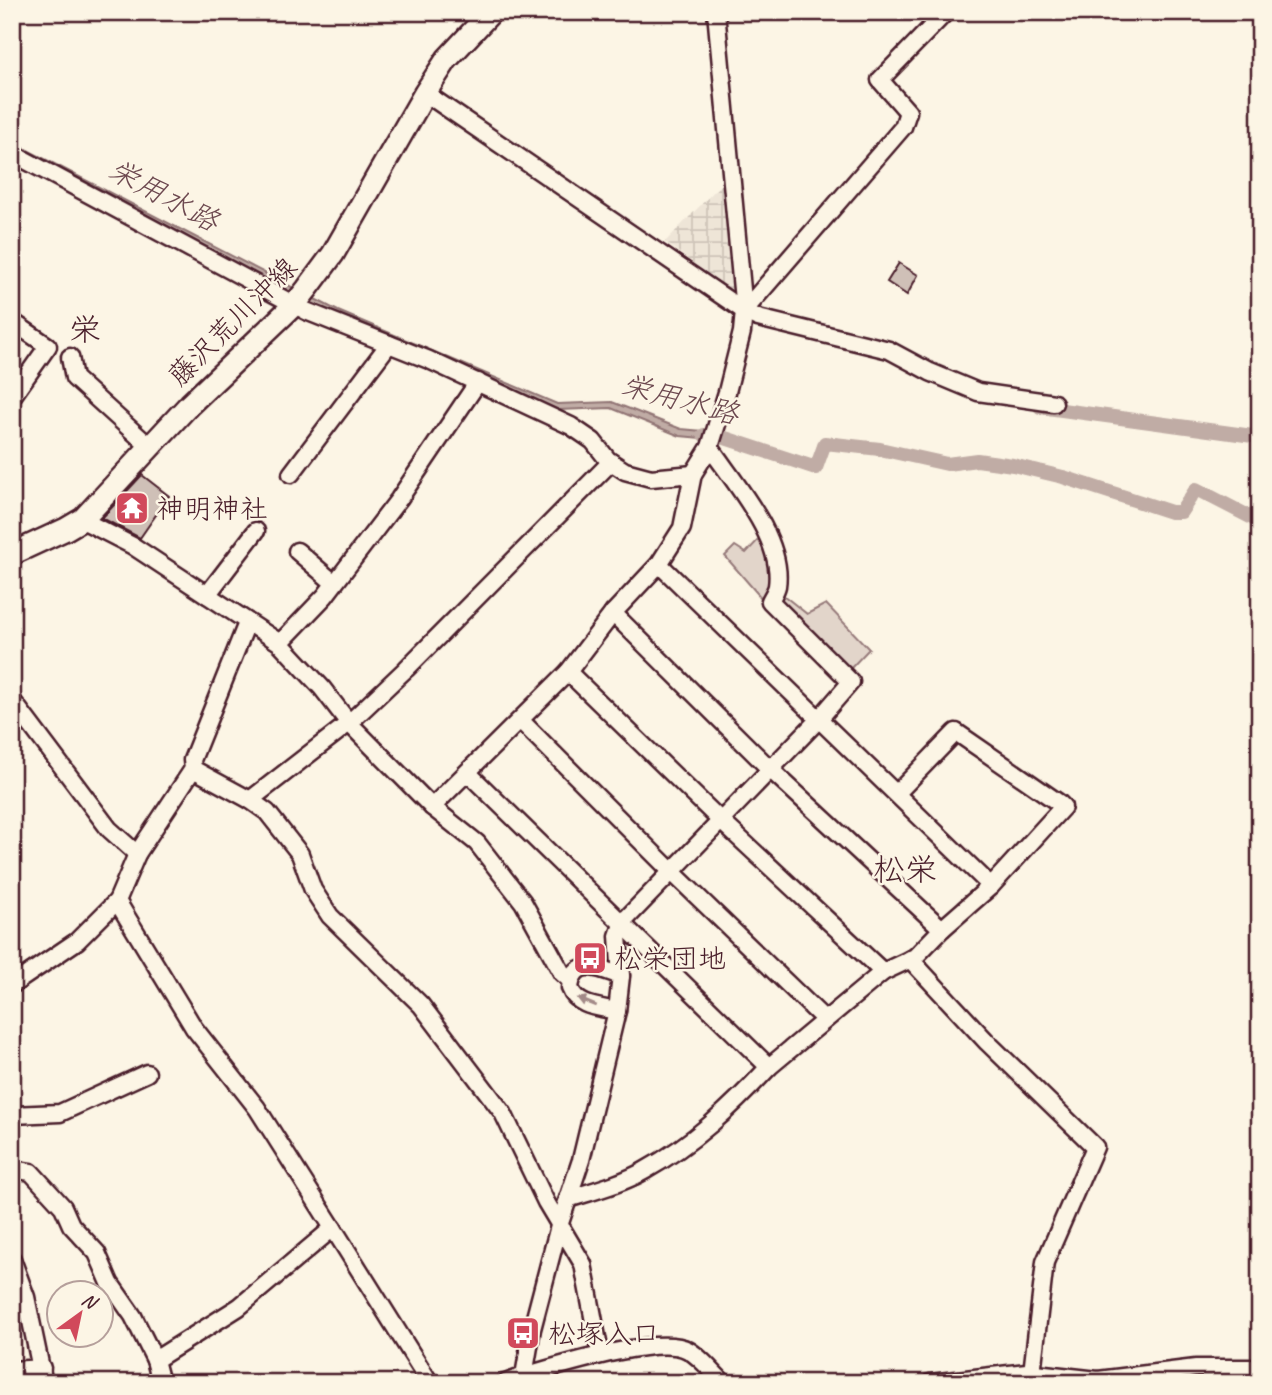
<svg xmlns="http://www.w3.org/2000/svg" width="1272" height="1395" viewBox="0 0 1272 1395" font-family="Caveat,'Klee One',sans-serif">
<defs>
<pattern id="industrial-grid" width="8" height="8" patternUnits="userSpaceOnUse" patternTransform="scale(1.75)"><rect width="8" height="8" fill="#eee5d7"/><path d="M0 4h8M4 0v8" fill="none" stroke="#cec4b9"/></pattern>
</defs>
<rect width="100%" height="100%" fill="#fcf5e5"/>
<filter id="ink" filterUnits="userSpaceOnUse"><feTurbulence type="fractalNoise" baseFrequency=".0143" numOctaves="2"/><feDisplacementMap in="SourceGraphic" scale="14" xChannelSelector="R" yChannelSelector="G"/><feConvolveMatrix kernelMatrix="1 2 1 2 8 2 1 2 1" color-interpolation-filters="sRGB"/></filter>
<g filter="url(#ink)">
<polygon fill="url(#industrial-grid)" points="723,182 733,293 665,242"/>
<g fill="#e2d5ca" stroke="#967a7a" stroke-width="2">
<path d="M759,539c13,19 18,41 4,61l-38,-44 10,-10 11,7z"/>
<polygon points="783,595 807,614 826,604 869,649 849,670 777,602"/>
</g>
<polygon fill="#c0aca5" stroke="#917474" stroke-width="2" points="12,142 338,311 557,404 612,402 681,429 724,433 722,440 680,436 611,408 558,410 335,317 12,148"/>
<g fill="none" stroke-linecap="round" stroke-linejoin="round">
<g stroke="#c0aca5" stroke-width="14">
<polyline points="1040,407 1260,437"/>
<polyline points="704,435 722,437 816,468 825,443 880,449 947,464 977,460 1013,465 1063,477 1171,512 1181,512 1196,489 1260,522"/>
</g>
</g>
<g fill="#cfc0b7" stroke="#4a1f2b" stroke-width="2">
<polygon points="899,263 918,275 907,295 887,282"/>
<polygon points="142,475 169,496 140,538 102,518"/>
</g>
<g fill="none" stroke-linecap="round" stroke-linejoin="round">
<g stroke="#4a1f2b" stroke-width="21">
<g id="minor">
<polyline points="425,93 744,311 758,318 889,350 930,372 978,392 1054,403"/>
<polyline points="12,153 306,311 429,360 571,426 593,441 608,460 625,471 651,478 693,474"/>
<polyline points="744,311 903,127 908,112 880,80 946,12"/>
<polyline points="70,357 74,378 149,446"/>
<polyline points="12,397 48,346 13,322"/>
<polyline points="291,474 389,344"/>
<polyline points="83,519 90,524 133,546 280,643 322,688 349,723 432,807 477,843 523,902 562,973 571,981"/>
<polyline points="297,551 334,583"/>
<polyline points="659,564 991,886"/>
<polyline points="207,595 256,531"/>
<polyline points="613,613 770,769 942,929"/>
<polyline points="280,643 325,596 399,499 478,382"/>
<polyline points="568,672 720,820 883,972"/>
<polyline points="12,700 109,829 137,854"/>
<polyline points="521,721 671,871 825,1020"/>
<polyline points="193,769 250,800 267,812 300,854 313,890 330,916 421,1005 503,1113 546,1202 583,1264 600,1353"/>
<polyline points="468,773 769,1067 883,972 915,957 942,929 991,886 1063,807 1059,803 956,732 897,793"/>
<polyline points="250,800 349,723 406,669 611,462"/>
<polyline points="432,807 568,672 613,613 659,564 682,528 693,474 710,447 727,392 742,332 744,311 716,12"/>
<polyline points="117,901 194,1028 257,1108 333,1228"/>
<polyline points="910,959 987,1042 1095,1147 1045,1262 1032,1373"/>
<polyline points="12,985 77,941 117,901 137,854 193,769 192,760 247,623"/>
<path d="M617,1011c-18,-4 -40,-4 -47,-23 4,-33 31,-19 51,-12"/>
<polyline points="12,1115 60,1113 147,1073"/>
<polyline points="12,1169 31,1172 63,1207 71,1225 97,1253 110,1283 133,1316 155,1360 239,1307 333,1228 430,1383"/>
<path d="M568,1199c25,-8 53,-15 76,-28 49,-27 88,-64 125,-104"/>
<polyline points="12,1259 26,1297 44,1383"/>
<polyline points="155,1360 161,1383"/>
<polyline points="12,1370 42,1368"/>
<path d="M505,1383l19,-7 8,-47 27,-103 22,-66 36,-149 4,-35 -3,-40 5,-14 196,-203 32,-37 -81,-81c2,-4 6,-10 7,-15 7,-47 -42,-102 -67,-139"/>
<path d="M528,1383l-4,-7c32,-9 135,-42 164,-26 13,7 25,23 36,33"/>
<polyline points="930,1383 1027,1372 1098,1380 1196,1368 1260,1368"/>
</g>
</g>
<g stroke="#4a1f2b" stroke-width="26">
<polyline id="major" points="12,554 66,529 83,519 190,404 295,304 307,289 333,254 425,93 447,59 491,12"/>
</g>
<use href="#minor" stroke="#fcf5e5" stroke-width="16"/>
<use href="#major" stroke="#fcf5e5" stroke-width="21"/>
</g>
<defs><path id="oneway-solid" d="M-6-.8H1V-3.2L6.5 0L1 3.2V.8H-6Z" transform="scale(1.75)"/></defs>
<use fill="#a38a88" href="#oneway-solid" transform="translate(587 1002) rotate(-158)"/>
</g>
<defs>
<g id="temple-square" transform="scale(1.75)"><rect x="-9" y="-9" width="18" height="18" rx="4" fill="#d1495b" stroke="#fcf5e5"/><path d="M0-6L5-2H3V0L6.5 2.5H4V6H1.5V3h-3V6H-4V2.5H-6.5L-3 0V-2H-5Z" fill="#fff"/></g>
<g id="bus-square" transform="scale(1.75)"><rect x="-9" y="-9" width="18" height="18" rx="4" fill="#d1495b" stroke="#fcf5e5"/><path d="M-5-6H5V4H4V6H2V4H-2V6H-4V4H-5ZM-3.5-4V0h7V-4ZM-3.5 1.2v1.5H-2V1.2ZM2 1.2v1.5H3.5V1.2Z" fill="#fff"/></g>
</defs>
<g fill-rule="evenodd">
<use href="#temple-square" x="132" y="508"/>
<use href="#bus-square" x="590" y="958"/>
<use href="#bus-square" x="523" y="1333"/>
</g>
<g text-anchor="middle" stroke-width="5" stroke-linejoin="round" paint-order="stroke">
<g font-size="28" fill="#4a1f2b" stroke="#fcf5e5">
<text transform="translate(232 321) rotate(-45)" y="10">藤沢荒川沖線</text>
</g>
<g font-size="28" fill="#4a1f2b" stroke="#fcf5e5" text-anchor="start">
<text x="156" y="518">神明神社</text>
<text x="614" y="968">松栄団地</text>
<text x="548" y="1343">松塚入口</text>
</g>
<g font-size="30" font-style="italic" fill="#6d4950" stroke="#fcf5e5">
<text transform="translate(164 195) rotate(28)" y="10">栄用水路</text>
<text transform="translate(680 399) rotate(15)" y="10">栄用水路</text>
</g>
<g font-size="32" fill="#4a1f2b" stroke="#fcf5e5">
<text x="85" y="340">栄</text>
<text x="905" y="880">松栄</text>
</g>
</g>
<rect width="1272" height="1395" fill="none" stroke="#fcf5e5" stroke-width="42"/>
<rect x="21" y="21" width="1230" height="1353" fill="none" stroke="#4a1f2b" stroke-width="2.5" filter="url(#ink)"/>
<g transform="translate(80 1314) rotate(33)"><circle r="33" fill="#fcf5e5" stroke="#b59f9b" stroke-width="2"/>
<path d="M0-5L12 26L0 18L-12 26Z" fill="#d1495b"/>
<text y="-10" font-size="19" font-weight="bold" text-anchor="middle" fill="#4a1f2b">N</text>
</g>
</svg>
